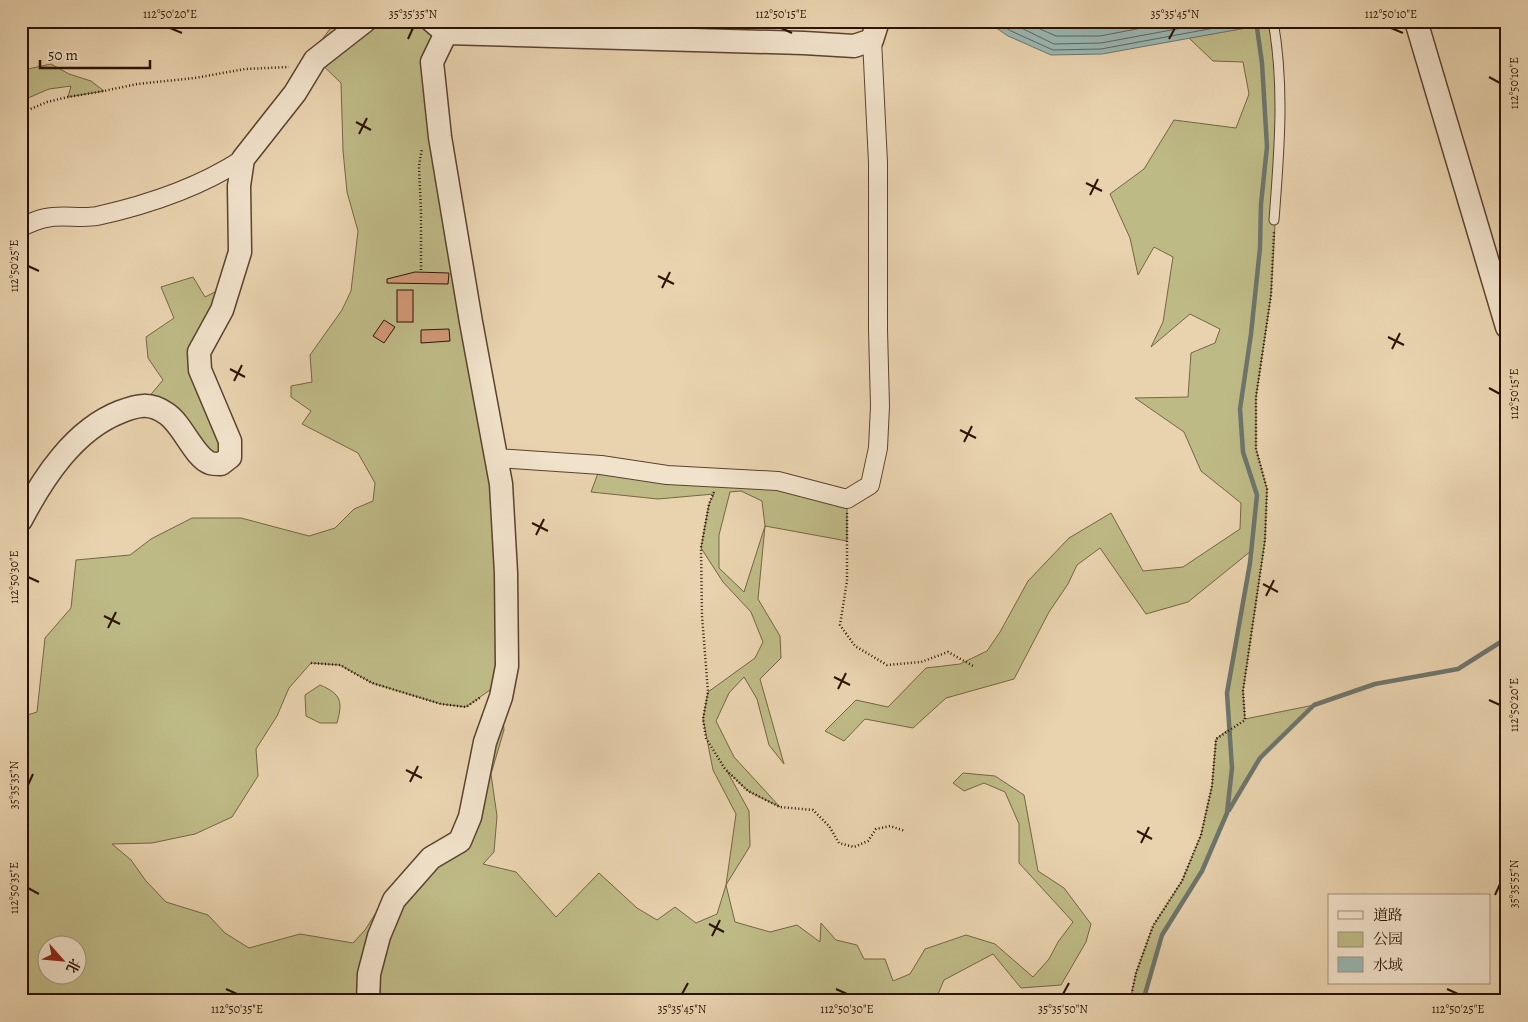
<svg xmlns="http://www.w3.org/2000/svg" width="1528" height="1022" viewBox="0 0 1528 1022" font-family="Alegreya,'Noto Serif SC',serif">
<rect width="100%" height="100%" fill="#e9d3af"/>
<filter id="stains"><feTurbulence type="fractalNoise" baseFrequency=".004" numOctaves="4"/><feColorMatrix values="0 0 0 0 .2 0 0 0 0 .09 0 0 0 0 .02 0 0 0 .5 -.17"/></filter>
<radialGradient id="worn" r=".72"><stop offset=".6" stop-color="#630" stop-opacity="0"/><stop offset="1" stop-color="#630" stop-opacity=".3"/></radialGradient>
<g fill="#beba86" stroke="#746644" fill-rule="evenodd">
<path d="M336,21h96l14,12 -14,29 69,422 6,182 -17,24 -24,17 -25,-3 -69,-21 -32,-18 -29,-2 -22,25 -12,28 -21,33 2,27 -26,41 -37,17 -43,9 -40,1 19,16 15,21 20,21 42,13 17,18 24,15 51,-14 53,9 12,-13 29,-46 66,-43 41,-144 3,33 -13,44 6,42 -3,36 -11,12 33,8 40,45 43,-44 38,35 20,12 18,-13 21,16 21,-9 9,-29 10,-71 -23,-44 -10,-51 5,-27 47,-34 8,-16 -12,-30 -28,-30 -22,-34 8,-44 5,-10 -56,5 -67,-7 10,-27 246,34v42l-82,-15 -7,73 22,37 1,22 -21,21 24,85 -15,-19 -12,-46 -13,-22 -15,16 -13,28 18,36 46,50 -32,-16 -21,-20 22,40 1,35 -24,39 9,37 35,10 27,-7 23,17 1,-19 15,17 21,5 7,14h21l8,22 17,-7 15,-25 41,-14 29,9 38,33 16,-18 9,-17 15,-20 -54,-59v-39l-14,-32 -21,-9 -20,8 -11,-8 10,-10 32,3 29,19 14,76 26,17 27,36 -5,18 -25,43 -40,3 -28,-34 -49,26 -9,21h-914v-284l16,-5 8,-74 26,-30 5,-48 54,-5 21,-16 41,-21h49l68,18 26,-8 19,-19 19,-8 2,-18 -17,-30 -56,-29 9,-13 -20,-14v-11l21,-4 -2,-27 32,-45 9,-19 7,-60 -11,-39 -4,-41 -2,-68 -30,-29zM741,491l21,10 3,25 -21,66 -25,-24v-33l11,-43zM48,944h30v30h-30z"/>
<polygon points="1256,21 1273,21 1281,118 1271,295 1256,397 1256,449 1267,489 1265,540 1243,691 1245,719 1314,705 1260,758 1227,813 1202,871 1162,935 1143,1001 1130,1001 1136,973 1153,926 1182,881 1201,835 1212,786 1216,739 1229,729 1227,693 1251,551 1188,602 1146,614 1100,548 1077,565 1068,584 1049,612 1014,679 946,698 913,728 865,719 844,741 825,731 856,700 888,707 926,668 960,664 987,651 1000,632 1028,581 1069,538 1111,513 1143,571 1183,567 1240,529 1241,503 1201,471 1184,432 1135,398 1188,397 1191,353 1215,343 1220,329 1190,314 1151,347 1163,322 1173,257 1154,247 1138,275 1130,238 1110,194 1144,169 1174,120 1236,128 1249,94 1243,62 1213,61 1189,38 1256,26"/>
<polygon points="51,64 69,74 91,81 104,91 68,97 71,86 49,89 21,101 21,73 28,69"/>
<polygon points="193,277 205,297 231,284 199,352 220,414 221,464 142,405 163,380 148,358 146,337 174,318 161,287"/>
<path d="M320,685c21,9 23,16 17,38h-17l-14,-7 -1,-21z"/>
</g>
<polygon fill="#99b7b2" stroke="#6d756c" points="986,21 1257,21 1257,26 1102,54 1051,55 1008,36"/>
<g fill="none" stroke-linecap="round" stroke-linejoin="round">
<g stroke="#62655a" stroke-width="1">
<polyline points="995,21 1011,31 1053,50 1101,49 1252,21"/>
<polyline points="1007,21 1054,44 1101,43 1220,21"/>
<polyline points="1022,21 1056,36 1100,36 1178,21"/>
</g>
<g stroke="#6d756c" stroke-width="4.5">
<polyline points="1229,810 1260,758 1314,705 1375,684 1458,669 1507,638"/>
<polyline points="1143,1001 1162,935 1202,871 1227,813 1232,768 1227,693 1250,563 1257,495 1243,452 1240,409 1251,334 1260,248 1261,204 1267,147 1262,63 1256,21"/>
</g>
</g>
<g fill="#d19876" stroke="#2b1303">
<polygon points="415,272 449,273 448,284 387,283 387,279"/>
<rect x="397" y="290" width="16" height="32"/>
<polygon points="384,320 395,327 384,343 373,336"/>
<polygon points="449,329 450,341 421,343 421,330"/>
</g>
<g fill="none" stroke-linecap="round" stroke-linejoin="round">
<g stroke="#5a432e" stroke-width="11">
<path id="service" d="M1273,21c12,66 6,133 1,199"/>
</g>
<g stroke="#5a432e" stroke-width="20">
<g id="minor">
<path d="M21,227c8,-3 17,-8 25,-9 16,-4 34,1 51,-2 50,-11 103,-29 146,-57"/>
<polyline points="496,458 601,465 667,475 778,481 847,499 870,485 878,448 880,406 878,330 878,163 872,40"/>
</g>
</g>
<g stroke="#5a432e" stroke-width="25">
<g id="tertiary">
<polyline points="432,21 446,33 804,43 854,46 872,40 878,21"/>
<polyline points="1416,21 1507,327"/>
<path d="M21,520c22,-42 53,-90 99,-108 18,-7 30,-10 47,2 16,11 27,43 43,49 3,1 8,1 11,1l9,-7v-16l-30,-71 -1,-18 23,-42 18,-58 -1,-66 4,-27 52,-66 20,-33 50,-39"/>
<polyline points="368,1001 369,974 379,936 394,900 431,858 460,841 470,817 485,742 501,697 507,666 506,573 501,484 471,322 440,137 432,62 446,33"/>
</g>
</g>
<g stroke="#2b1303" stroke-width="2.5" stroke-dasharray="1 2.5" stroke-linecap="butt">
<polyline points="21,113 47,102 68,97 104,91 137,84 195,78 245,69 289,67"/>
<polyline points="421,270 421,212 419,166 422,148"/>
<polyline points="714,492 709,504 701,548 702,616 708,692 703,719 706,738 725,769 748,791 780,807 813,810 829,826 839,843 854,847 868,841 876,829 890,826 905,831"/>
<polyline points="847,513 847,581 840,625 855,646 887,665 921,662 948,652 975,667"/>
<polyline points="311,663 340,665 372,683 441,704 466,707 481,697"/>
<polyline points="1130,1001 1136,973 1153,926 1182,881 1201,835 1212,786 1216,739 1245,720 1243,691 1265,540 1267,489 1256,449 1256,397 1271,295 1274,232"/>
</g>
<use href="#service" stroke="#f1e2cb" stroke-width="9"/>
<use href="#minor" stroke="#f1e2cb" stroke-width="18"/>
<use href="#tertiary" stroke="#f1e2cb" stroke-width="22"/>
</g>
<path fill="none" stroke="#2b1303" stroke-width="2" d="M170,28l12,5M781,28l11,5M1391,28l12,5M408,39l5,-11M1169,39l6,-11M1489,77l11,6M356,122l15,8M359,134l8,-16M1086,183l16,8M1090,195l8,-16M28,266l11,5M658,276l16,8M662,288l8,-16M1388,337l16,8M1392,349l8,-16M230,369l15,8M234,381l8,-16M1489,388l11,6M960,430l16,8M964,442l8,-16M532,523l16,8M536,535l8,-16M28,577l11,5M1263,584l15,8M1266,596l8,-16M104,616l16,8M108,628l8,-16M834,677l16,8M838,689l8,-16M1489,700l11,5M406,770l16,8M410,782l8,-16M28,785l5,-11M1137,831l15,8M1141,843l8,-16M28,888l11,6M1495,895l5,-11M709,924l15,8M712,936l8,-16M226,989l11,5M836,989l11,5M1447,989l11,5M682,994l6,-11M1063,994l6,-11"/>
<rect width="1528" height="1022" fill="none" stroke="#e9d3af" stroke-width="55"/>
<rect x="1328" y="894" width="162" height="90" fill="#f1e2cb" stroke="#a28f7b"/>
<rect x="1338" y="911" width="25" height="8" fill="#f1e2cb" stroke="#a28f7b"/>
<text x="1373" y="920" font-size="15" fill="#2b1303">道路</text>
<rect x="1338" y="932" width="25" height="15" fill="#beba86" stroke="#a28f7b"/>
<text x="1373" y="944" font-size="15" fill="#2b1303">公园</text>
<rect x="1338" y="957" width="25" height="15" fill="#99b7b2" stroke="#a28f7b"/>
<text x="1373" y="970" font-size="15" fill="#2b1303">水域</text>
<g transform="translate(62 960) rotate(117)"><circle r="24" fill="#f1e2cb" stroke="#a28f7b"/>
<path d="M0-4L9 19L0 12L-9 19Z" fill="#8f2418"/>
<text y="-8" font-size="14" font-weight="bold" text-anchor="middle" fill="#2b1303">北</text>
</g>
<path d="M40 60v8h110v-8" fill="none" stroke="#2b1303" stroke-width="2.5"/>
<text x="48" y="60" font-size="15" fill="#2b1303" stroke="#f1e2cb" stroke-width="4" paint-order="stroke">50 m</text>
<rect x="28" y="28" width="1472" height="966" fill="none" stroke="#2b1303" stroke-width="2"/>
<g font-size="12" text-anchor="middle" fill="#2b1303">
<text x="170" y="18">112°50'20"E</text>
<text x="413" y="18">35°35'35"N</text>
<text x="781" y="18">112°50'15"E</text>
<text x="1175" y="18">35°35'45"N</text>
<text x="1391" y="18">112°50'10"E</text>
<text transform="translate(1514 83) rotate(-90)" y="4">112°50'10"E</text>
<text transform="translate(14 266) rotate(-90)" y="4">112°50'25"E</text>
<text transform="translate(1514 394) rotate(-90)" y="4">112°50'15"E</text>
<text transform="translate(14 577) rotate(-90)" y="4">112°50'30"E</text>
<text transform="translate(1514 705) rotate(-90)" y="4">112°50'20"E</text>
<text transform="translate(14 785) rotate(-90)" y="4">35°35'35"N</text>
<text transform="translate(1514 884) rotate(-90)" y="4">35°35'55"N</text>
<text transform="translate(14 888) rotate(-90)" y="4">112°50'35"E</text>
<text x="237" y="1013">112°50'35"E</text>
<text x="682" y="1013">35°35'45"N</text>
<text x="847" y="1013">112°50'30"E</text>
<text x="1063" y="1013">35°35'50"N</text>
<text x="1458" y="1013">112°50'25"E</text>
</g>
<rect width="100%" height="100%" filter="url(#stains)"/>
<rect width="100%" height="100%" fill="url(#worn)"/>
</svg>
